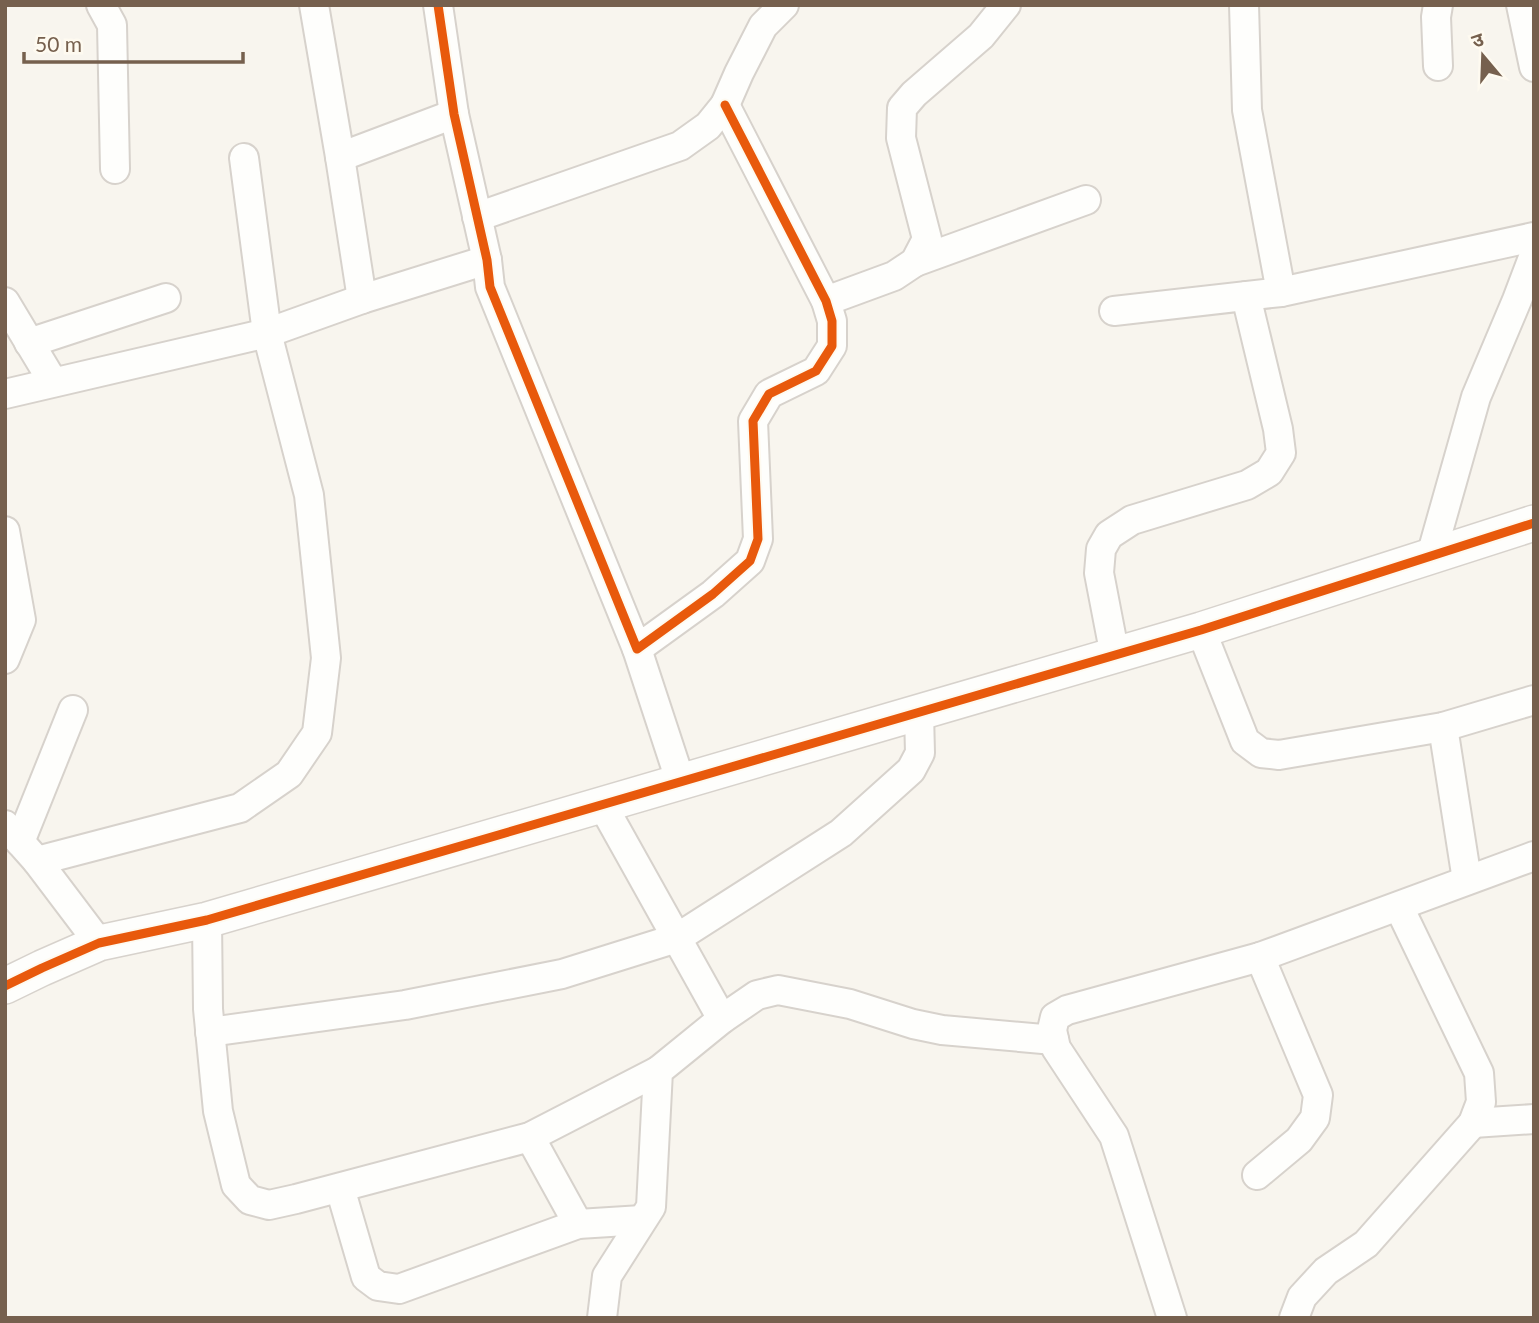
<svg xmlns="http://www.w3.org/2000/svg" width="1539" height="1323" viewBox="0 0 1539 1323" font-family="Lato,'Noto Sans Devanagari',sans-serif">
<rect width="100%" height="100%" fill="#f8f5ee"/>
<g fill="none" stroke-linecap="round" stroke-linejoin="round">
<g stroke="#d7d2cc" stroke-width="32">
<g id="minor">
<polyline points="101,5 112,25 115,169"/>
<polyline points="314,5 340,157 454,114"/>
<polyline points="438,5 454,114 487,260 490,287 637,649 713,594 750,561 758,539 753,421 769,394 816,371 832,346 832,321 826,301 725,105"/>
<polyline points="1244,5 1247,110 1281,292"/>
<polyline points="1438,5 1436,17 1438,66"/>
<polyline points="1521,5 1534,67"/>
<polyline points="340,157 362,299"/>
<polyline points="477,217 680,146 708,126 725,105 739,73 763,26 784,5"/>
<polyline points="915,262 1086,200"/>
<polyline points="826,301 894,276 915,262 927,239 901,138 902,108 914,94 981,36 1006,5"/>
<polyline points="5,302 53,382"/>
<polyline points="1114,311 1281,292 1534,237"/>
<polyline points="29,343 166,298"/>
<polyline points="5,394 267,333 362,299 487,260"/>
<polyline points="5,531 21,620 5,659"/>
<polyline points="1431,556 1476,397 1517,300 1534,255"/>
<polyline points="1201,630 1245,741 1261,753 1279,755 1443,727 1534,700"/>
<polyline points="637,649 681,783"/>
<polyline points="1115,656 1099,573 1101,549 1109,535 1132,520 1247,485 1269,472 1281,453 1278,429 1246,296"/>
<polyline points="1443,727 1467,880"/>
<polyline points="5,825 37,861 240,808 289,774 317,733 326,658 309,495 267,333 244,158"/>
<polyline points="20,842 73,710"/>
<polyline points="37,861 99,943"/>
<polyline points="207,920 208,1009 218,1111 236,1185 250,1200 269,1205 296,1199 530,1137 658,1071"/>
<polyline points="722,1019 757,995 778,990 850,1004 913,1024 942,1030 1054,1040"/>
<polyline points="210,1032 405,1005 562,974 677,938 841,833 911,770 920,753 919,713"/>
<polyline points="1473,1123 1534,1119"/>
<polyline points="530,1137 578,1224"/>
<polyline points="1257,1175 1299,1140 1315,1118 1318,1095 1260,957"/>
<polyline points="340,1188 366,1277 378,1286 399,1289 578,1224 642,1220"/>
<polyline points="602,1318 607,1276 651,1207 658,1071 722,1019 603,806"/>
<polyline points="1172,1318 1114,1136 1056,1048 1052,1030 1055,1017 1067,1010 1260,957 1534,856"/>
<polyline points="1294,1318 1302,1297 1326,1271 1366,1244 1473,1123 1481,1102 1479,1073 1399,907"/>
</g>
</g>
<g stroke="#d7d2cc" stroke-width="38">
<polyline id="tertiary" points="5,986 42,968 99,943 207,920 1201,630 1534,523"/>
</g>
<use href="#minor" stroke="#fefefc" stroke-width="28"/>
<use href="#tertiary" stroke="#fefefc" stroke-width="35"/>
<g stroke="#fefaf0" stroke-width="13">
<g id="cycleway">
<polyline points="438,5 454,114 487,260 490,287 637,649 713,594 750,561 758,539 753,421 769,394 816,371 832,346 832,321 826,301 725,105"/>
<polyline points="5,986 42,968 99,943 207,920 1201,630 1534,523"/>
</g>
</g>
<use href="#cycleway" stroke="#e8590c" stroke-width="9"/>
</g>
<rect width="1539" height="1323" fill="none" stroke="#76604e" stroke-width="14"/>
<g transform="translate(1483 56) rotate(341)" stroke="#fefaf0" stroke-width="5" paint-order="stroke">
<path d="M0-5L12 26L0 18L-12 26Z" fill="#76604e"/>
<text y="-10" font-size="19" font-weight="bold" text-anchor="middle" fill="#76604e">उ</text>
</g>
<path d="M24 52v10h219v-10" fill="none" stroke="#76604e" stroke-width="3.5"/>
<text x="35" y="52" font-size="21" fill="#76604e" stroke="#fefaf0" stroke-width="5" paint-order="stroke">50 m</text>
</svg>
